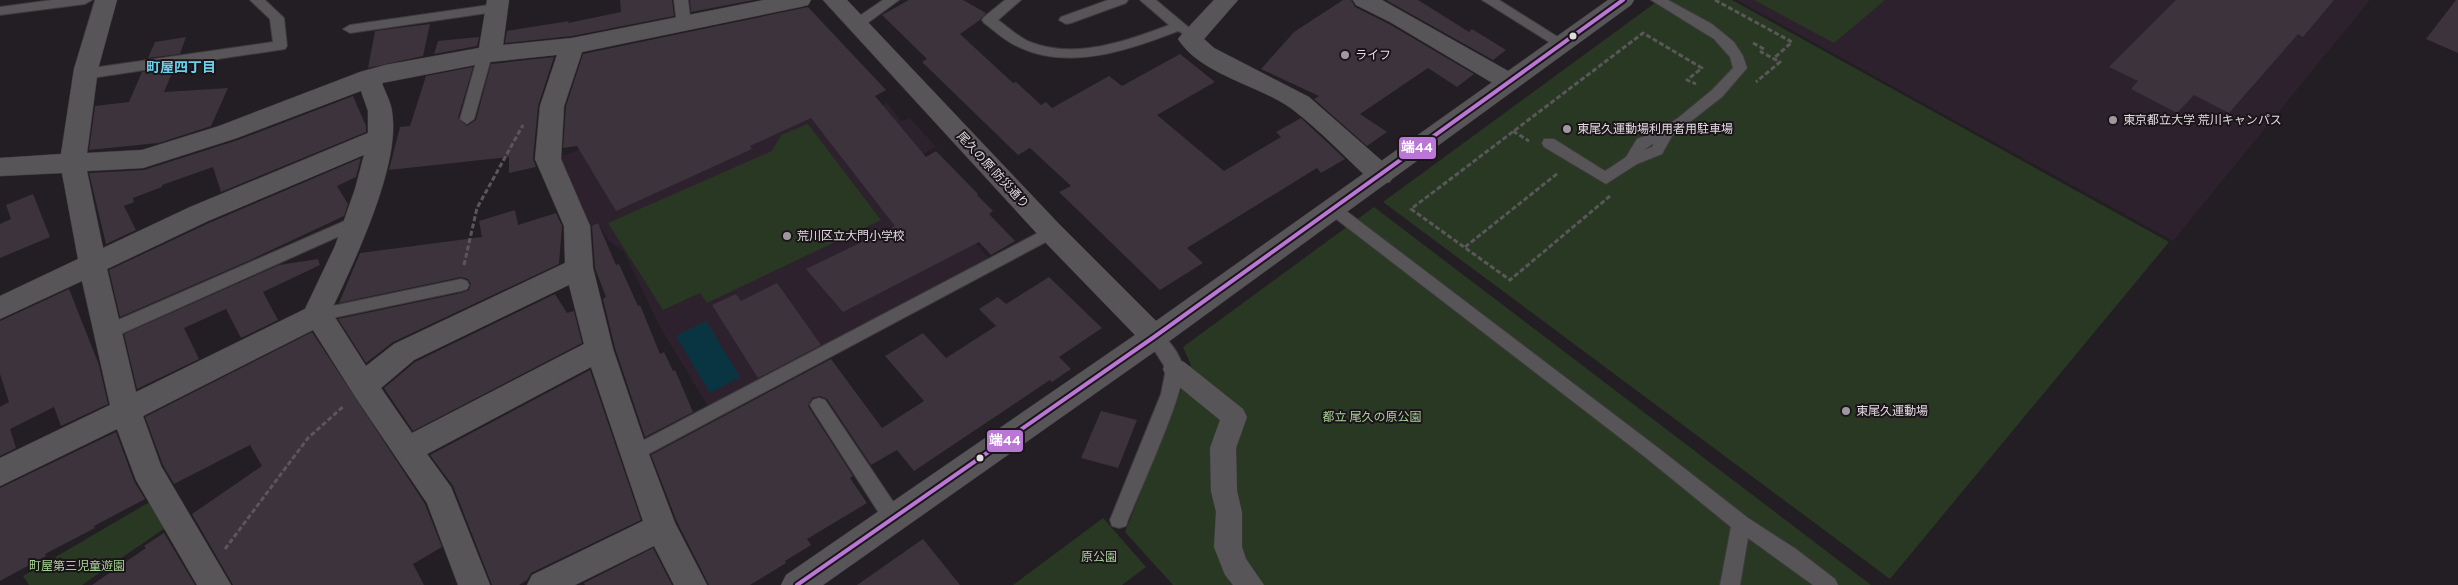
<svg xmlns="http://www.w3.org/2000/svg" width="2458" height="585" viewBox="0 0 2458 585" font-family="Overpass,'Noto Sans JP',sans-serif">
<rect width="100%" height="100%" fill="#231e23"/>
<g fill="#2d212d">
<polygon points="1737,0 2370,0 2173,241"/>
<polygon points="815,55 861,114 887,103 901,121 910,118 936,147 904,164 989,258 709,408 660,327 624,252 609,241 600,226 588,231 555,159"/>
</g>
<g fill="#293822">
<polygon points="1659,0 1732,0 2169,242 1890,579 1383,202"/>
<polygon points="1754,0 1885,0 1834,43"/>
<polygon points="808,124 881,220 707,303 700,293 663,310 608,223 772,151 781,135"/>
<polygon points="1374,207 1871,585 1173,585 1125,532 1191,365 1183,347"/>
<polygon points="153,500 168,526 82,585 29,585 23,576"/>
<polygon points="1103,518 1146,567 1122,585 1013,585"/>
</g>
<polygon fill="#093543" points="706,321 740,377 710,393 676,336"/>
<g fill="#3c333c">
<polygon points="620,0 672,0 674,16 572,36 505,43 507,31 569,21 568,23 621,12"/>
<polygon points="690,0 754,0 691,12"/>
<polygon points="909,0 963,0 986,13 980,20 960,34 1013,83 1016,82 1041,105 1046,102 1052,108 1109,76 1122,86 1180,54 1215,82 1157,115 1224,171 1281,137 1276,132 1301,118 1345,159 1321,173 1317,168 1187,248 1203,263 1160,290 1059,192 1071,186 1030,148 1018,155 922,62 927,59 882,15"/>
<polygon points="1343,0 1351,0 1355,7 1389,24 1474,74 1457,87 1428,68 1360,114 1387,132 1367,146 1314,99 1319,96 1261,69 1294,32"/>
<polygon points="1386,0 1418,0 1469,32 1472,29 1506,50 1493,60"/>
<polygon points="2176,0 2334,0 2303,37 2298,34 2229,113 2194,95 2177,113 2131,89 2138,81 2109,67"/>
<polygon points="2456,0 2458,0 2458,53 2426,39"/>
<polygon points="808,7 886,90 875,96 926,157 936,151 978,194 977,195 993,211 989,214 1015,241 991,255 979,242 843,312 806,269 895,226 811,118 750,146 752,149 616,211 577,146 563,148 566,106 583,54"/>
<polygon points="430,24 423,56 368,68 375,31"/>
<polygon points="186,37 180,54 148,58 155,42"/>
<polygon points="479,37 477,46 434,54 438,41"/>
<polygon points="554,57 538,106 533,159 536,167 509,173 509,157 389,170 400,127 410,126 426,76 473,67 458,118 467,126 476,120 491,64"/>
<polygon points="174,68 164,92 228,88 211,126 153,145 158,143 89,150 95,106 129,102 142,72"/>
<polygon points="353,96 366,126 366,132 221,192 213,167 162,185 162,187 133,198 134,202 124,206 136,230 106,244 89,173 144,170 238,140"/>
<polygon points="361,158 356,177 337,186 348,204 344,216 248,261 120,317 109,270 209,223"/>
<polygon points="33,194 50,237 0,258 0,224 11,219 6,205"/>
<polygon points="515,210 518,225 556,213 562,226 559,264 393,342 366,363 338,319 461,293 469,290 471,284 468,279 461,277 339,303 360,253 482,237 479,221"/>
<polygon points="598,223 616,265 619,264 638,306 640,305 660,354 664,352 673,371 675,370 693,412 645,437 615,348 603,299 606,297 595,268 592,226"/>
<polygon points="318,259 320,265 263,292 278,320 241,338 226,309 184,328 199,359 137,389 124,334 279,265"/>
<polygon points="1049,277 1102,328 1059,357 1071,369 1052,382 1050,380 914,471 897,450 871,465 827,399 820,396 812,398 808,406 853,476 850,478 867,503 807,539 811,545 785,561 786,563 750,585 709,585 677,522 651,455 831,359 882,428 924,401 885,356 923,333 946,358 996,326 979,309 998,297 1006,304"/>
<polygon points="777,283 821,345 758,378 712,305 736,294 741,301"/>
<polygon points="69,289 99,365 108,404 61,426 54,407 10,429 16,448 0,456 0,407 9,402 0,374 0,321"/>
<polygon points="555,294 567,313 574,311 582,343 413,431 384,388 415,362"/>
<polygon points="312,332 425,504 442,547 413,564 424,585 233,585 192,514 262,466 250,445 174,484 163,465 145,417"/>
<polygon points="590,370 641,520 531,573 527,580 519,585 492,585 453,486 430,455"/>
<polygon points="1101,411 1137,420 1118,468 1081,458"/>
<polygon points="116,432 134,481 145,499 94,526 95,528 45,554 46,556 0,581 0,488"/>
<polygon points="164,533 195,585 92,585 146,548 144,546"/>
<polygon points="923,539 960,585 857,585"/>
<polygon points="653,548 672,585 585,585 584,583"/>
</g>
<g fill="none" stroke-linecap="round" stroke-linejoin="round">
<g stroke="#3e3b3e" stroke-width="2">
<g id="service">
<polygon points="52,0 92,0 85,4 0,15 0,7"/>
<polygon points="250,0 265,0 284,18 287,46 285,49 85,79 78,74 85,69 273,42 270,19"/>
<polygon points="674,0 688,0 691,25 689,28 679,28 677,25"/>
<polygon points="883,0 899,0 862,27 852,27 850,24 852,21"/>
<path d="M1005,0h16l-23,20c10,7 20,17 32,22 45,18 97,-1 139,-17l-29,-25h16l37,31 -7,4 -8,-4c-49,19 -109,40 -159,16 -13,-5 -24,-16 -35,-24l-2,-3 2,-3z"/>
<polygon points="1108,0 1128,0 1126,3 1071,23 1066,24 1059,20 1061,17"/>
<polygon points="1482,0 1499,0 1569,44 1562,49 1557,47"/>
<path d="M1651,0h17l44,24 22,18 9,14 4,12 -25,29 -50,39 -10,18 -25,10 -31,20 -62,-37 -2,-4 2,-4h10l51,32 21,-14 11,-18 24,-10 17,-11 34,-28 21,-22 -3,-11 -16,-18zM1654,143l-2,4 -8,3z"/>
<polygon points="496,4 503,8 501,11 350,33 343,29 350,25"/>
<polygon points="485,50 492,55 474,119 467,124 460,119 478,55"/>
<polygon points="1332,202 1337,204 1657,447 1748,518 1796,549 1835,579 1838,585 1813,585 1748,538 1740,585 1720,585 1731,527 1645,457 1327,212 1324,208 1327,204"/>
<polygon points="356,216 362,218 364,222 362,226 114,337 108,339 102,337 100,332 102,327"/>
<polygon points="1051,226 1057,228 1059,232 1057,236 639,459 633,462 627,459 624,454 627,449"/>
<polygon points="461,279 467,281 469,285 467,289 461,291 318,321 312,320 310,315 312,310 318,309"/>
<path d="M1154,330c12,4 28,26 29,39 3,21 -44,124 -55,151l-2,6 -7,2 -7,-2 -2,-6 51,-126 5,-25 -20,-32 2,-5z"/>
<polygon points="819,398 825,400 900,512 902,518 900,524 893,526 886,524 813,410 810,405 813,400"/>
</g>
</g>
<g stroke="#3e3b3e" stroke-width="1">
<polygon id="pedestrian" points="1175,359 1184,362 1243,409 1247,417 1236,448 1237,491 1242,512 1242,547 1246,559 1264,585 1233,585 1225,575 1214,547 1216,512 1211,491 1210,448 1220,420 1166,376 1163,369 1166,362"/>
</g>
<g stroke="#3e3b3e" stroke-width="1">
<g id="minor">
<path d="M95,0h22l-19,69 -11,84 55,-3 77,-24 141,-54 25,-7 94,-17 8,-48h22l-6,45 69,-7 192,-38h47l-3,5 -8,2 -218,45 -18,54 -3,53 29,67 3,42 20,81 34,100 28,74 32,62h-33l-20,-39 -79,39h-48l5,-10 111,-54 -52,-154 -164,87 24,33 39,98h-32l-31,-82 -71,-105 -43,-68 -170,86 18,50 70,119h-34l-61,-105 -19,-51 -117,57v-28l110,-53 -28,-124 -82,38v-23l78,-37 -16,-86 -62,3v-18l61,-4 13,-85zM557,55l-17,51 -5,53 29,67 1,37 -171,81 -28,22 -35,-55c23,-49 70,-146 61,-199 -1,-10 -7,-20 -10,-29l108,-21zM361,91l7,20v22l-178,74 -87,41 -16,-77 56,-3 94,-30zM364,155l-9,34 -20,57 -30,63 -169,83 -29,-123 101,-48zM569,285l15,59 -172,89 -31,-45 33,-28z"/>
<path d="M1214,0h24l-34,39 10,9 95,49 81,71 4,7 -4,7 -9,2 -9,-2c-26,-24 -52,-52 -80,-73 -33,-24 -91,-34 -114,-70l4,-5z"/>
<polygon points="1353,0 1382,0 1517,76 1521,82 1517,88 1509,90 1501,88 1390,22 1356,5"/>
</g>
</g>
<g stroke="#3e3b3e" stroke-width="1">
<polygon id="tertiary" points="823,0 847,0 1060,225 1156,321 1608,0 1634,0 1631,5 1164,345 823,585 781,585 786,575 1135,335 1042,239"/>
</g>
<g stroke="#595759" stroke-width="3" stroke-dasharray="5 2.5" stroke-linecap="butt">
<polyline points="1715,0 1792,42 1773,59"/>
<polyline points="1753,43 1764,49 1761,52 1780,62 1756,82"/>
<polyline points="1513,131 1529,141"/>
<polyline points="1610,196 1510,280 1411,209 1643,33 1702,68 1687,80 1696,84"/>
<polyline points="1465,247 1558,173"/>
<polyline points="464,265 477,208 523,125"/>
<polyline points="225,549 308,438 344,406"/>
</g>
<use href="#service" fill="#585558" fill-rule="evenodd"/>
<use href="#pedestrian" fill="#585558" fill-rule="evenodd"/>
<use href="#minor" fill="#585558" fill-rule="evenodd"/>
<use href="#tertiary" fill="#585558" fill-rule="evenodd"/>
<g stroke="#1b141a" stroke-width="8">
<polyline id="bus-1" points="797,585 1154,337 1623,0"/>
</g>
<use href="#bus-1" stroke="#ba77d6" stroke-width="4"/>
</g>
<g fill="#e0dbdf" stroke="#1b141a" stroke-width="2">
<circle cx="1573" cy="36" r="4.5"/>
<circle cx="980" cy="458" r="4.5"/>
</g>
<g fill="#9e999d" stroke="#1b141a" stroke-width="2">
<circle cx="1345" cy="55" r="5"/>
<circle cx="2113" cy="120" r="5"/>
<circle cx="1567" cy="129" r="5"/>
<circle cx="787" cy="236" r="5"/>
<circle cx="1846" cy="411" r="5"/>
</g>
<g text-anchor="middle" stroke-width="4" stroke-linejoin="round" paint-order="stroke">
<g font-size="12" fill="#e0dbdf" stroke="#1b141a" text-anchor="start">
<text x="1355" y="59">ライフ</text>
<text x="2123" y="124">東京都立大学 荒川キャンパス</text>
<text x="1577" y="133">東尾久運動場利用者用駐車場</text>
<text x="797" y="240">荒川区立大門小学校</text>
<text x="1856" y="415">東尾久運動場</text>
</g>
<g font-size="12" fill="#e0dbdf" stroke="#1b141a">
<text transform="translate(993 170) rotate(47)" y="4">尾久の原 防災通り</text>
</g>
<g font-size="12" fill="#a6d393" stroke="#1b141a">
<text x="1372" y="421">都立 尾久の原公園</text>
<text x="1099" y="561">原公園</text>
<text x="77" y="570">町屋第三児童遊園</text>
</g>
<g font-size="14" font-weight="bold" fill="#6dd0ea" stroke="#1b141a">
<text x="181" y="72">町屋四丁目</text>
</g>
</g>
<g stroke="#1b141a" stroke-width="2">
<rect x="1398" y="136" width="39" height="24" rx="5" fill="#ba77d6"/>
<rect x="986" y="429" width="38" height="24" rx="5" fill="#ba77d6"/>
</g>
<g font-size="14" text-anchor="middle" font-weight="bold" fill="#fff">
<text x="1417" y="152">端44</text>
<text x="1005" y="445">端44</text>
</g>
</svg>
